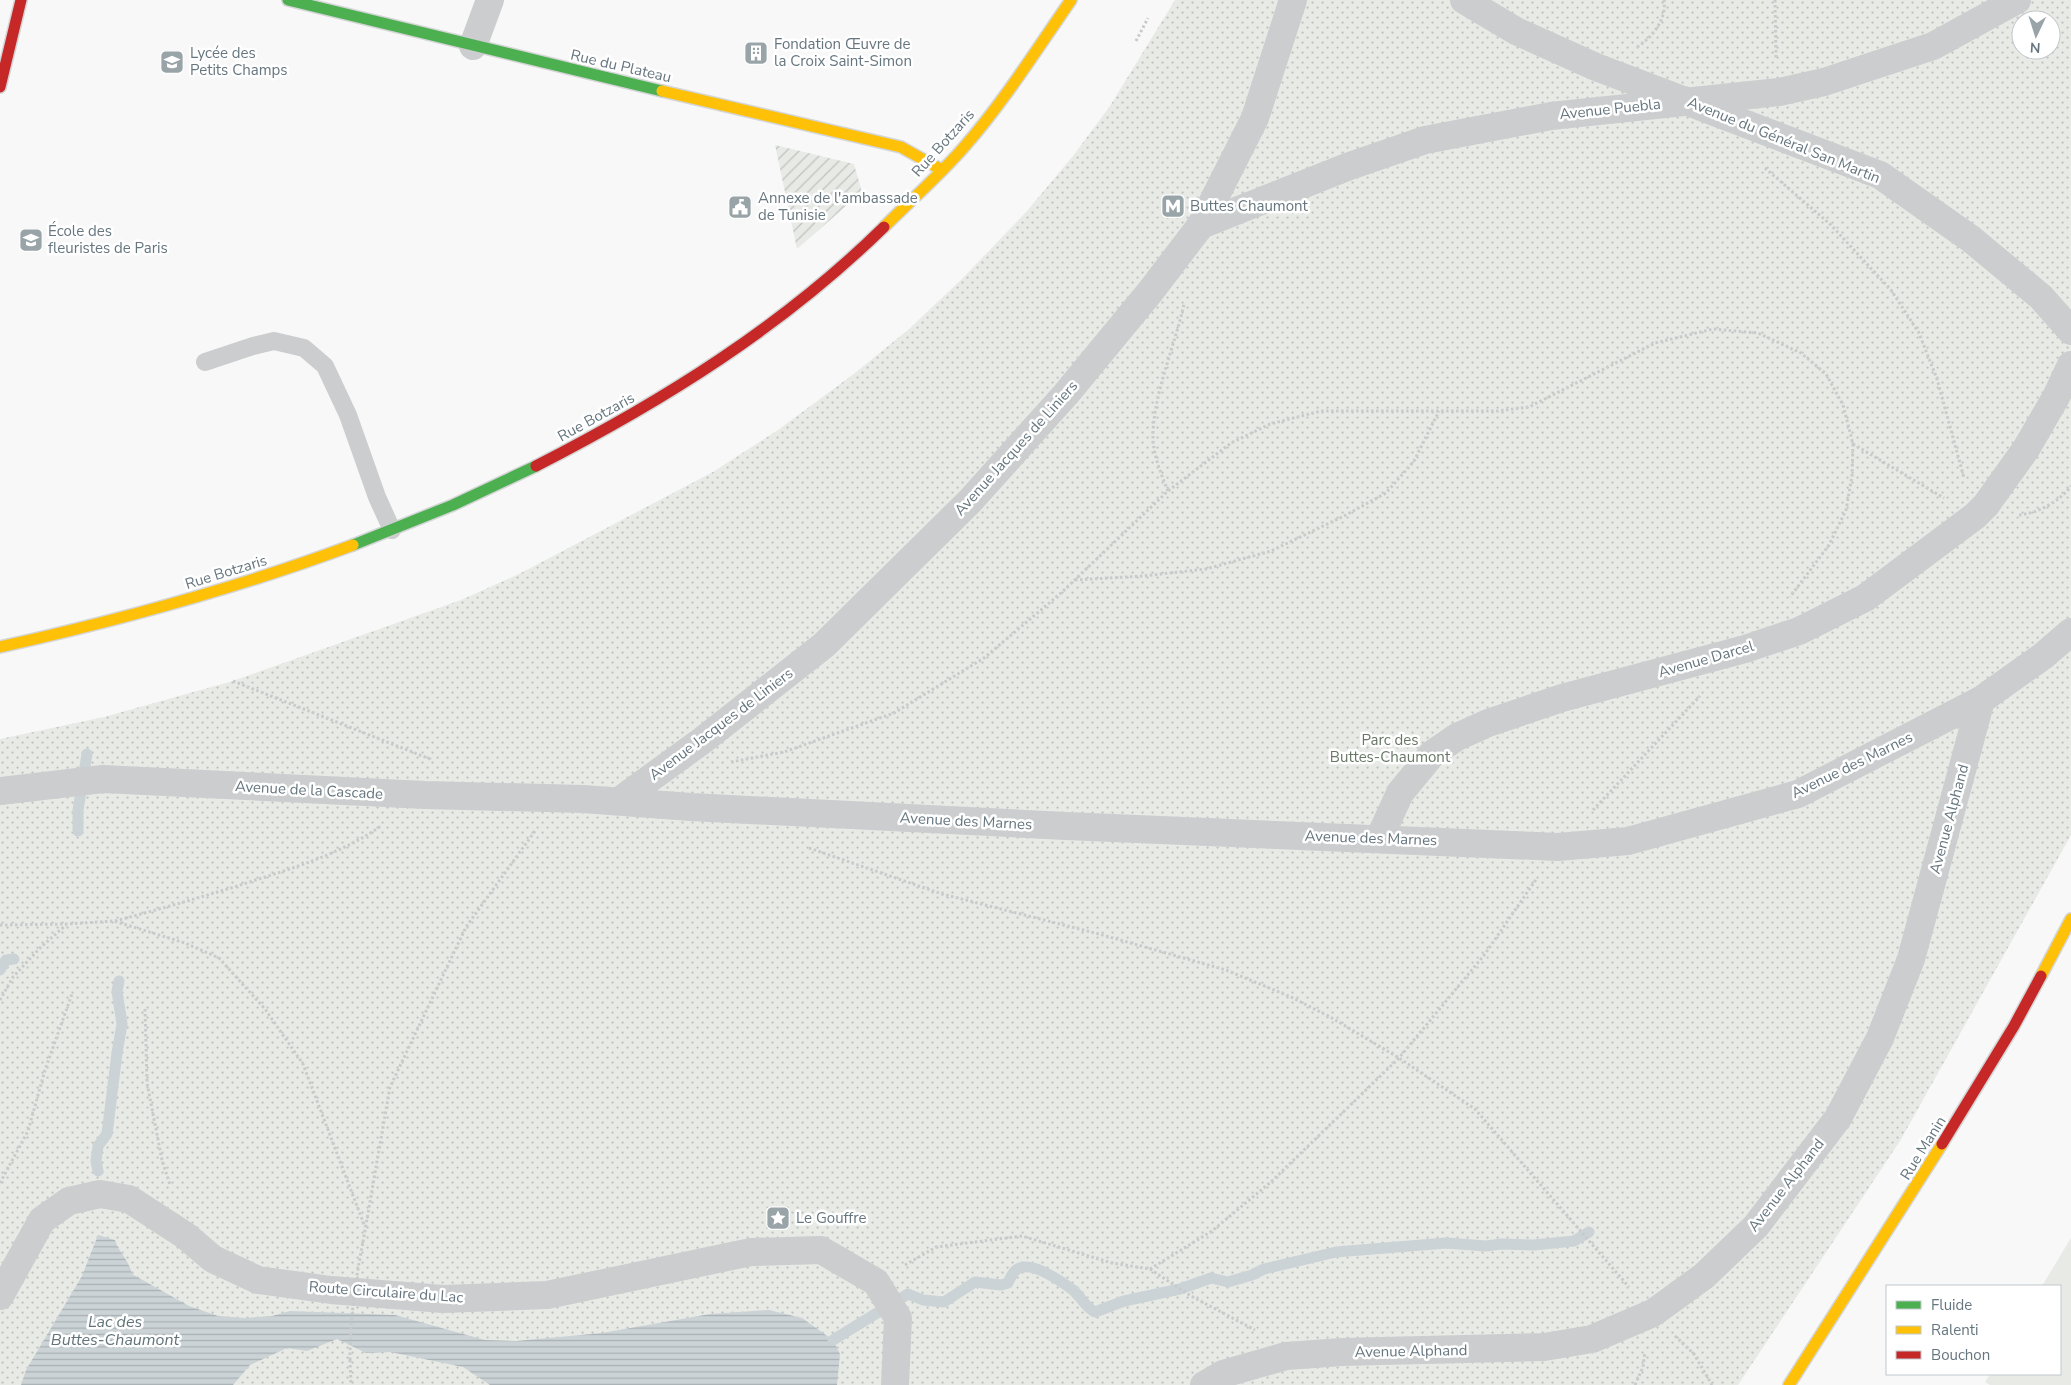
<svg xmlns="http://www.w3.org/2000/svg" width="2071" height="1385" viewBox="0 0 2071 1385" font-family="'Nunito Sans',sans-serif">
<defs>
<pattern id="park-dots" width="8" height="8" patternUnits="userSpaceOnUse" patternTransform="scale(1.25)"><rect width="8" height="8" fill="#e8eae6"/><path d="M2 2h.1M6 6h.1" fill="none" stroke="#c0c2c0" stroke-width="1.8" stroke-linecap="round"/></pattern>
<pattern id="garden-furrows" width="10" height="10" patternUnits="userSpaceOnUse" patternTransform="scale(1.25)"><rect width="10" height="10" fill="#e8eae6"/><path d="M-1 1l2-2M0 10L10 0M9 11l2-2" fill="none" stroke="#c0c2c0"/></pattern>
<pattern id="water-rules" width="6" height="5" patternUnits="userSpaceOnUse" patternTransform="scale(1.25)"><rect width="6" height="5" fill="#cbd3d6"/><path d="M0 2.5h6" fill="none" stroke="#a9b0b3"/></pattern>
</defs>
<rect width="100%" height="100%" fill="#f8f8f8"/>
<path fill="url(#park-dots)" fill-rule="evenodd" d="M1175,0h896v835l-171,306 -162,244h-1738v-646l104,-22 129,-36 228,-81 58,-26 194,-102 65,-42 77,-57 54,-44 53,-50 65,-68 46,-55 37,-50zM2021,20h30v30h-30z"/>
<polygon fill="url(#garden-furrows)" points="775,145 854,164 862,192 797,249"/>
<polygon fill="#e8eae6" points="2071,1238 2071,1385 1990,1385 1985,1382 1990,1374 2060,1374 2060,1286 2042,1286"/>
<path fill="url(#water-rules)" d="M98,1235l17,5c4,13 14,20 17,34l57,32 29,10 27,2 27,-2 18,-5 105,4 90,25 31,1 86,-8 108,-19 59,-4 33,8 31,22 7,14 -3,31h-347l-27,-18 -73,-15 -24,1 -29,-14 -30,12 -20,-3 -37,17 -17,20h-212l5,-15 56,-94z"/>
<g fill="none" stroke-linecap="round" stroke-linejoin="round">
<g stroke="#cbd3d6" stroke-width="11">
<polyline points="78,831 78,810 87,754"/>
<polyline points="0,970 6,960 14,959"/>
<polyline points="98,1171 96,1161 98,1146 107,1134 117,1053 122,1024 117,991 119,981"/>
<path d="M833,1340l75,-46 15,6 21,2 31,-20 26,3 7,-2c2,-4 4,-10 8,-13 14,-11 46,12 57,20 8,7 13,18 22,22l29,-11 56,-12 31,-11 17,4 24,-7 12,-6 72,-17 110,-9 40,3 15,-2 33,1 40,-4 15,-9"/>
</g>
<g stroke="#d4d5d6" stroke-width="14">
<g id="fast">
<polyline points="288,0 662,91"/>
<polyline points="353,545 453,505 536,466"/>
</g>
</g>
<g stroke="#d4d5d6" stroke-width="14">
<g id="slow">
<polyline points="662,91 901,147 942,170"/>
<path d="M884,227c27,-27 56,-52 81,-81 40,-46 72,-97 106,-146"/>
<path d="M0,647c120,-27 238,-59 353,-102"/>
<polyline points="2041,976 2071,919"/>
<polyline points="1789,1385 1942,1144"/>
</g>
</g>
<g stroke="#d4d5d6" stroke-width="14">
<g id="jam">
<polyline points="0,87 21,0"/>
<path d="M536,466c127,-65 246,-139 348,-239"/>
<polyline points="1942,1144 2014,1026 2041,976"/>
</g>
</g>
<g stroke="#c9cacb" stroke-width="3" stroke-dasharray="2.5 2.5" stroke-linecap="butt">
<polyline points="1775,0 1776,59"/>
<polyline points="1136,41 1148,18"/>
<path d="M1637,47c15,-9 30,-28 27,-47"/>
<polyline points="1765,168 1831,225 1891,290 1919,333 1937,379 1964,478"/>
<polyline points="1853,444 1944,498"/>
<path d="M1168,491c-7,-17 -14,-34 -15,-52 -1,-42 22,-93 31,-135"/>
<path d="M2019,515c20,-2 41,-14 52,-29"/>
<polyline points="1075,580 1143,576 1206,569 1271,551 1344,516 1386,493 1414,461 1439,411"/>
<polyline points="233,681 430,759 431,761"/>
<polyline points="731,762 784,752 894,713 984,658 1061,593 1168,491 1231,443 1270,424 1321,411 1498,411 1529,407 1655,343 1713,329 1758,333 1801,353 1826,374 1843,405 1853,444 1852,476 1846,510 1829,545 1790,597"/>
<polyline points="1593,810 1700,696"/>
<polyline points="809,848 942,894 1099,934 1226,970 1291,997 1332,1018 1399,1058 1475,1109 1629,1287"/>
<path d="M115,921c49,-13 98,-27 147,-43 41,-13 83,-27 119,-52"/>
<polyline points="0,925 67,924 114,921 185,943 219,958 265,1009 303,1064 365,1227"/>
<polyline points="0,1000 13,977 41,947 66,925"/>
<polyline points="145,1009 147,1083 162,1160 170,1185"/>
<polyline points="0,1183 28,1131 45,1070 72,994"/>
<polyline points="363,1242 390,1087 466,927 535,831"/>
<polyline points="905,1265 936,1247 1022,1236 1112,1263 1150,1269 1191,1296 1255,1330"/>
<polyline points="1150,1269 1212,1231 1272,1181 1399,1058 1485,954 1537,878"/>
<polyline points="1675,1336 1694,1354 1712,1385"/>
<polyline points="350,1360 351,1385"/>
<polyline points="1635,1385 1643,1367 1645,1352"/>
</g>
<polyline stroke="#cbcdce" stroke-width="18" points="205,362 253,346 274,341 304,348 325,366 348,415 377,497 392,530"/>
<g stroke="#cbcdce" stroke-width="28">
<polyline points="1464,0 1516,31 1596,67 1880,175 1971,239 2041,297 2071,331"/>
<polyline points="473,46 490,0"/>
<polyline points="1201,225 1347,167 1425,140 1551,116 1779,92 1824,82 1933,46 2017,0"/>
<polyline points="0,791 103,779 425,795 583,799 691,807 1066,826 1558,847 1628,841 1798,794 1981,700 2043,656 2071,632"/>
<polyline points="619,801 703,740 824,645 970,501 1066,394 1150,292 1201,225 1255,118 1293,0"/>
<polyline points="1379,839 1400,793 1432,754 1457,737 1488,723 1562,698 1745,649 1799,631 1865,598 1975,516 1986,505 2026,449"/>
<polyline points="0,1296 42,1220 69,1201 100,1194 129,1199 186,1236 213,1259 258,1280 331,1290 443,1299 547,1295 751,1252 821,1250 876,1282 898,1318 895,1385"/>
<polyline points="1204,1385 1223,1374 1286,1356 1342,1352 1544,1347 1592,1339 1653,1313 1704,1276 1756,1226 1838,1118 1880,1038 1911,959 1981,700"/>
</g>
<use href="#fast" stroke="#4caf50" stroke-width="11"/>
<use href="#slow" stroke="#ffc107" stroke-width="11"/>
<use href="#jam" stroke="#c62828" stroke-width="11"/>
<path stroke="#c9cacb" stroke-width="3" stroke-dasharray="2.5 2.5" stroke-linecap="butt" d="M350,1360c0,-40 5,-78 13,-118"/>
<polyline stroke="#cbcdce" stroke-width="28" points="2026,449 2056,397 2071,365"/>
</g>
<defs>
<g id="building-square" transform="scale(1.25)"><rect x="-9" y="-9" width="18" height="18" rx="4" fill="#99a4a9" stroke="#fff"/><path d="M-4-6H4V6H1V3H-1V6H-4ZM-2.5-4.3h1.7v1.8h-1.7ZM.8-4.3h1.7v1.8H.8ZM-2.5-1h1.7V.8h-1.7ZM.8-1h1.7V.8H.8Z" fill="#fff"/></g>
<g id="school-square" transform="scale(1.25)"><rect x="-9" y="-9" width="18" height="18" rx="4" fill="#99a4a9" stroke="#fff"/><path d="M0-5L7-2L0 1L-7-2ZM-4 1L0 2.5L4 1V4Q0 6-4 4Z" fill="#fff"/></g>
<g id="metro-square" transform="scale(1.25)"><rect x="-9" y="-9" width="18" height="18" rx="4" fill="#99a4a9" stroke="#fff"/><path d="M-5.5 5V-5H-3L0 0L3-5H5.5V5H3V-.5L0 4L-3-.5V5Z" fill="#fff"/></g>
<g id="civic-square" transform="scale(1.25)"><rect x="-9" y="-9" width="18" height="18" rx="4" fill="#99a4a9" stroke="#fff"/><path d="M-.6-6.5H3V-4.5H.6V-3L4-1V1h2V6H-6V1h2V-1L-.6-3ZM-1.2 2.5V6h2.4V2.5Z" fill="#fff"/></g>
<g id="sight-square" transform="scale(1.25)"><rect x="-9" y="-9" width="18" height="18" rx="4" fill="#99a4a9" stroke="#fff"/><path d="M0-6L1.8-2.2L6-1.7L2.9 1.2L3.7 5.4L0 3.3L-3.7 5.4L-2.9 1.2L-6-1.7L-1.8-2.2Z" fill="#fff"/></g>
</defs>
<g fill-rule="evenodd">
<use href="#building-square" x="756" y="53"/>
<use href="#school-square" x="172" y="62"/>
<use href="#metro-square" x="1173" y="206"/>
<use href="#civic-square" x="740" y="207"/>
<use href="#school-square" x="31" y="240"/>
<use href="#sight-square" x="778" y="1218"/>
</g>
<g text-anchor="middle" stroke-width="5" stroke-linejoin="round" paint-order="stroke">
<g font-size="15" fill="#66767f" stroke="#fff" text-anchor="start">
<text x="774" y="49">Fondation Œuvre de<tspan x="774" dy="17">la Croix Saint-Simon</tspan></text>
<text x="190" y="58">Lycée des<tspan x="190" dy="17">Petits Champs</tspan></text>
<text x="758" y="203">Annexe de l'ambassade<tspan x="758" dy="17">de Tunisie</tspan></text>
<text x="1190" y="211">Buttes Chaumont</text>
<text x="48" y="236">École des<tspan x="48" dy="17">fleuristes de Paris</tspan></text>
<text x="796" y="1223">Le Gouffre</text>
</g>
<g font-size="15" fill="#66767f" stroke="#fff">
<text transform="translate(621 66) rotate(13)" y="5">Rue du Plateau</text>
<text transform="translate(1610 109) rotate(-6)" y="5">Avenue Puebla</text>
<text transform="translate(1784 140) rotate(22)" y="5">Avenue du Général San Martin</text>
<text transform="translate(943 143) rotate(-48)" y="5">Rue Botzaris</text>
<text transform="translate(596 417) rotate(-29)" y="5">Rue Botzaris</text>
<text transform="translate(1016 448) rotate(-48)" y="5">Avenue Jacques de Liniers</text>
<text transform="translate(226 572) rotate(-17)" y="5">Rue Botzaris</text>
<text transform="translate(1706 659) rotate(-16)" y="5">Avenue Darcel</text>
<text transform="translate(721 724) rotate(-37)" y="5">Avenue Jacques de Liniers</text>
<text transform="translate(1852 765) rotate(-26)" y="5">Avenue des Marnes</text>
<text transform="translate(309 790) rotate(3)" y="5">Avenue de la Cascade</text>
<text transform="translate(1949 819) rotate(-75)" y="5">Avenue Alphand</text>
<text transform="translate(966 821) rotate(3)" y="5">Avenue des Marnes</text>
<text transform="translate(1371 838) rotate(2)" y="5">Avenue des Marnes</text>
<text transform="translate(1923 1148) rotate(-58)" y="5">Rue Manin</text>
<text transform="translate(1786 1185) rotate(-52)" y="5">Avenue Alphand</text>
<text transform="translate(386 1292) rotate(4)" y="5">Route Circulaire du Lac</text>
<text transform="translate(1411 1351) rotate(-1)" y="5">Avenue Alphand</text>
</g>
<g font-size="15" fill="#697866" stroke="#fff">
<text x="1390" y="745">Parc des<tspan x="1390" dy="17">Buttes-Chaumont</tspan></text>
</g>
<g font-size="16" font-style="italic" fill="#627479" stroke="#fff">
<text x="115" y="1327">Lac des<tspan x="115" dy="18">Buttes-Chaumont</tspan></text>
</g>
</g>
<rect x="1886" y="1285" width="175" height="90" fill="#ffffff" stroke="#c2c8cc"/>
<rect x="1896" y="1301" width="25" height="8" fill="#4caf50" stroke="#c2c8cc"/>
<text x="1931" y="1310" font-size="15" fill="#66767f">Fluide</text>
<rect x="1896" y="1326" width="25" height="8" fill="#ffc107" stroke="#c2c8cc"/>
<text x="1931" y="1335" font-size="15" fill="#66767f">Ralenti</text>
<rect x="1896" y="1351" width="25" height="8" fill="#c62828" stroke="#c2c8cc"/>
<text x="1931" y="1360" font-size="15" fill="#66767f">Bouchon</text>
<g transform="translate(2036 35) rotate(184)"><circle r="24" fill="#ffffff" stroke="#c2c8cc"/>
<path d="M0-4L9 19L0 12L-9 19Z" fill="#99a4a9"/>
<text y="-8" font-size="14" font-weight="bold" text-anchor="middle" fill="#66767f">N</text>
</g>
</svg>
